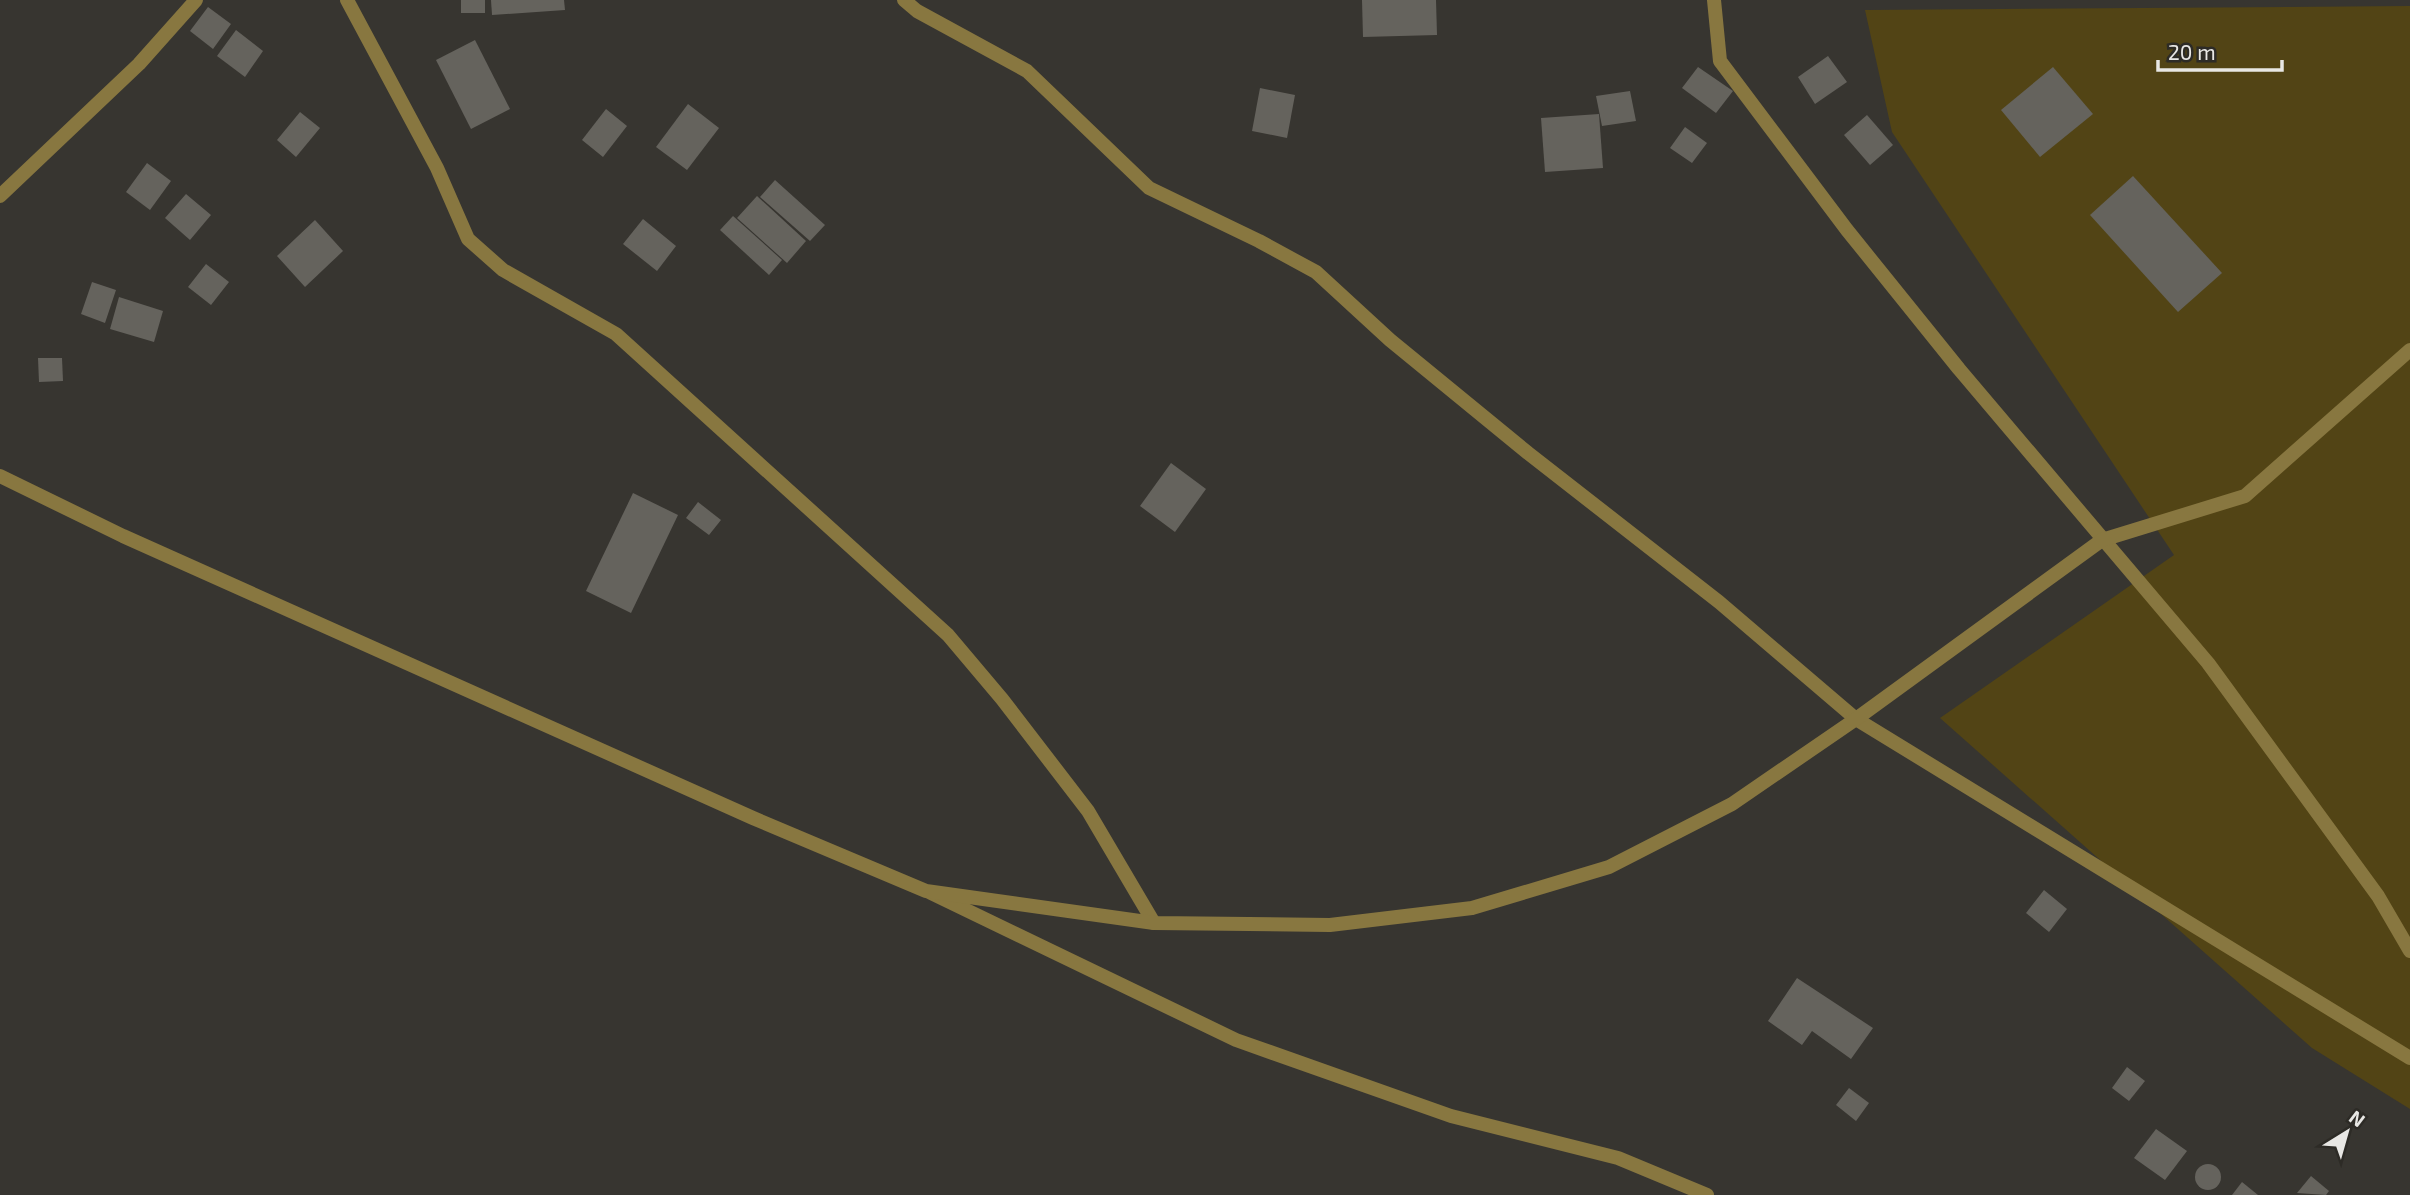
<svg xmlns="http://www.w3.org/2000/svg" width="2410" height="1195" viewBox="0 0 2410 1195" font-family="'Exo 2',sans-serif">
<rect width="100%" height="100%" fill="#373530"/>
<polygon fill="#524415" points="2410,6 2410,1109 2312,1048 1940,718 2174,555 1892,132 1865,10"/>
<g fill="#65635d">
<rect x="461" y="0" width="24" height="13"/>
<polygon points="491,0 564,0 565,10 492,15"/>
<polygon points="1362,0 1436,0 1437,35 1363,37"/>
<polygon points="208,7 231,24 213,49 190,31"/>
<polygon points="236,30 263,51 245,77 217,56"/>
<polygon points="475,40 510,109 471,129 436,60"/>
<polygon points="1828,56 1847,82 1815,104 1798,77"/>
<polygon points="1698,67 1733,91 1716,113 1682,88"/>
<polygon points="2053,67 2093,114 2040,157 2001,110"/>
<polygon points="1260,88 1295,95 1287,138 1252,131"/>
<polygon points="1630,91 1636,121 1602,126 1596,96"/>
<polygon points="688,104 719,128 687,170 656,147"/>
<polygon points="606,109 627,126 603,157 582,140"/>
<polygon points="300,112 320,128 296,157 277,140"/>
<polygon points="1599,114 1603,168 1545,172 1541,118"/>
<polygon points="1867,115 1893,145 1870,165 1844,135"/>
<polygon points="1685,127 1707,143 1692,163 1670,148"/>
<polygon points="147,163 171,181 150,210 126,192"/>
<polygon points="2133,176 2222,273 2178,312 2090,215"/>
<polygon points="775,180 825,225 810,241 760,197"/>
<polygon points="186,194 211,215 190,240 165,218"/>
<polygon points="757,196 806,241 787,263 737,218"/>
<polygon points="733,216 782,260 769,275 720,230"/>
<polygon points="643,219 676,246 657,271 623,244"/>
<polygon points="315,220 343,251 305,287 277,256"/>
<polygon points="206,264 229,282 211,305 188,287"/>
<polygon points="92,282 116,290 105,323 81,314"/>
<polygon points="119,297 163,311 154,342 110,329"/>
<polygon points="38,358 62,358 63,381 39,382"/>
<polygon points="1171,463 1206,489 1175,532 1140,506"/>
<polygon points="633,493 678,515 631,613 586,591"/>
<polygon points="698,502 721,520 709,535 686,518"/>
<polygon points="2044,890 2067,909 2049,932 2026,913"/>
<polygon points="1797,978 1873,1028 1851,1059 1812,1031 1802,1045 1768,1021"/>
<polygon points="2127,1067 2145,1081 2129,1101 2112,1088"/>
<polygon points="1849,1088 1869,1103 1856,1121 1836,1105"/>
<polygon points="2156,1129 2187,1151 2165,1180 2134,1158"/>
<circle cx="2208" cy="1177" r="13"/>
<polygon points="2311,1176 2329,1191 2326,1195 2297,1193"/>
<polygon points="2242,1182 2258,1195 2232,1195"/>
</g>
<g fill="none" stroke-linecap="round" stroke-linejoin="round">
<g stroke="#887740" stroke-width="14">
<polyline points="347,0 437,168 468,239 503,270 616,334 948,635 1002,699 1088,811 1154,923"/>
<polyline points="904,0 917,11 1027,71 1149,188 1259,241 1316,272 1390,340 1528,453 1719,602 1856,719 2410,1058"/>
<polyline points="1714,0 1720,61 1847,230 1959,369 2208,663 2378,896 2410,951"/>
<polyline points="0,196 139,64 196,0"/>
<polyline points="931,893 1236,1040 1451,1116 1618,1158 1707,1195"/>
</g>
<polyline stroke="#887740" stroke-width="14" points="0,476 123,536 753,818 926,891 1154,923 1330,925 1472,908 1609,867 1732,804 1856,719 2102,540 2245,496 2410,350"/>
</g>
<g transform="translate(2347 1132) rotate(37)" stroke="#2d2b26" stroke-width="5" paint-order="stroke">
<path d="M0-5L12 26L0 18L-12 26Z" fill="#e8e7e4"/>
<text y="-10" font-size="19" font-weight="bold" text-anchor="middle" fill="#e8e7e4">N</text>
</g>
<path d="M2158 60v10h124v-10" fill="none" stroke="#e8e7e4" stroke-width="3.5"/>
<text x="2168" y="60" font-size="21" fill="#e8e7e4" stroke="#2d2b26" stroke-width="5" paint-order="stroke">20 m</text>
</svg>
